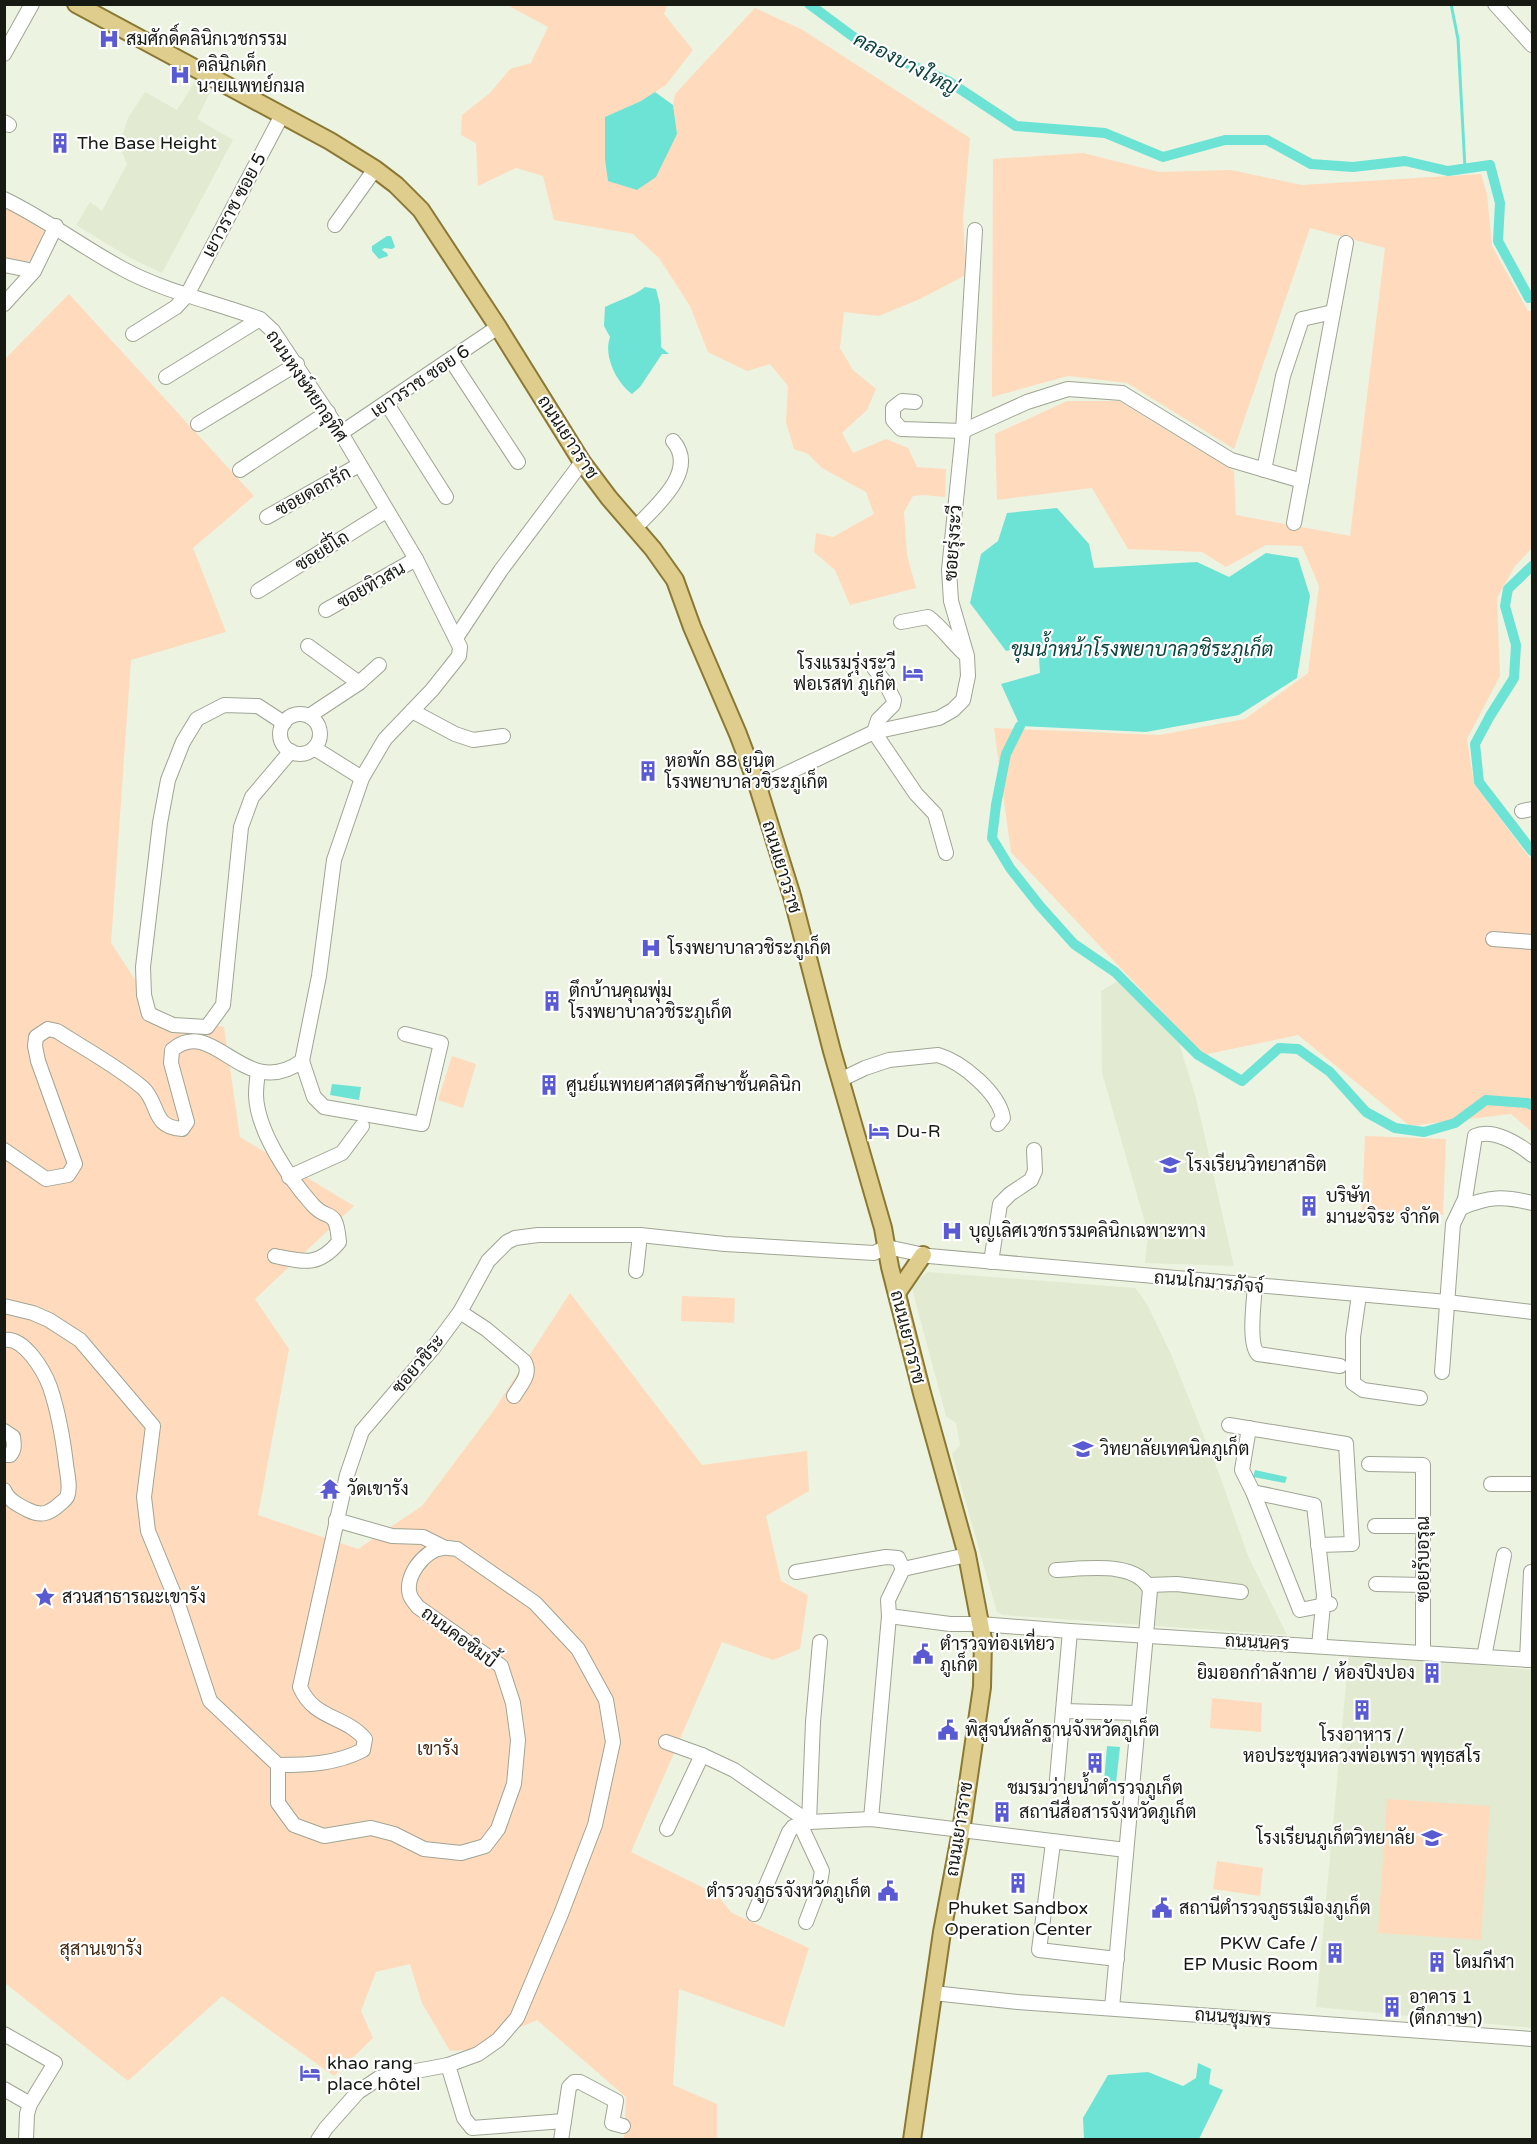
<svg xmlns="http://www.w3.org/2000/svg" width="1537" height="2144" viewBox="0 0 1537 2144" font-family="'Varela Round',Sarabun,sans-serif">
<rect width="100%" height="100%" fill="#ecf3e1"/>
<g fill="#e2ebd1">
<polygon points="196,80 212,88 197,119 233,140 162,273 132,259 76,225 90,202 102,211 127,164 119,145 128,118 145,92 177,110"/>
<polygon points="1120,980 1177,1037 1196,1098 1234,1266 1145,1263 1148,1233 1102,1073 1101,991"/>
<polygon points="928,1272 1135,1288 1147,1304 1171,1354 1220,1476 1248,1556 1287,1635 1003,1615 997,1612 952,1454 960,1445 956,1423 946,1416 911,1285"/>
<polygon points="1349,1652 1532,1670 1532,2028 1316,2007"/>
</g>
<g fill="#ffdabd">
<polygon points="668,4 664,14 693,50 666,85 641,101 606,117 605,160 608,181 677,134 673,105 675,94 755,8 801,29 970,138 963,219 966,275 920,299 879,316 844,312 840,348 853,370 876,389 867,410 842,433 853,453 886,439 908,448 917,467 946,469 945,497 923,495 913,496 904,512 907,555 916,588 850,605 835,570 814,552 816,533 833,537 874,514 866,492 822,468 808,454 794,449 786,422 788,386 770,364 747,371 708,352 690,306 659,258 633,234 554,220 543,176 516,168 478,186 476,143 461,135 462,115 490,93 510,69 531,63 548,27 507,5"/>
<polygon points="1083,153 1159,172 1231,170 1302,185 1481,174 1487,194 1492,246 1528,311 1532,311 1532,548 1515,566 1497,598 1500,676 1467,739 1474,784 1532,861 1532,1132 1511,1114 1410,1126 1298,1035 1203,1055 1011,852 994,728 1160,735 1245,719 1308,673 1319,586 1302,546 1266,545 1226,567 1202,552 1128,549 1092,488 997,500 995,434 1067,401 1119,401 1234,471 1236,515 1350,536 1385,248 1310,228 1234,449 1127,383 1068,376 992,397 993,159"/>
<polygon points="4,207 46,227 34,258 25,263 5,259"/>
<polygon points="69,294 254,496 193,548 226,632 131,660 111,943 157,1013 224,1027 240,1137 354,1206 255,1299 289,1349 258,1515 358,1549 422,1506 494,1410 570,1293 702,1465 807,1451 809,1491 766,1516 781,1581 808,1595 800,1649 773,1660 722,1642 631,1852 716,1894 732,1913 809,1948 784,2027 679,1989 673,2085 717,2104 717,2139 624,2139 626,2097 537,2020 468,2050 450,2051 422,2003 410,1964 376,1972 361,2011 373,2038 334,2076 222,1996 128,2081 5,1983 4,360"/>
<polygon points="452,1056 476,1064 463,1108 438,1100"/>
<polygon points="1365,1136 1446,1139 1443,1215 1362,1212"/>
<polygon points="682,1296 735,1298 734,1323 681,1321"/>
<polygon points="1212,1698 1262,1703 1261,1732 1210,1728"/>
<polygon points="1387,1799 1490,1806 1481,1940 1378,1933"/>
<polygon points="1217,1861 1263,1868 1260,1896 1213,1889"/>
</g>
<g fill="#6de3d5">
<polygon points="655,92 673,105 677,134 656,177 637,190 608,181 605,160 605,117 641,101"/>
<polygon points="387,236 391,236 395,247 392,249 384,248 382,250 387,253 388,256 379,259 372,251 372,246"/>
<path d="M645,287l11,2 4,16 1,42 8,7h-7l-22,33 -8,7c-15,-11 -29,-38 -22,-57l-6,-11 1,-19c14,-7 29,-11 40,-20z"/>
<polygon points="1057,508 1089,544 1094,568 1197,562 1229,577 1266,553 1298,558 1310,596 1297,678 1239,715 1146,732 1020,726 1001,684 1040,673 1038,643 1006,651 970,603 981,554 998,541 1007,513"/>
<polygon points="332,1084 361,1087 359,1100 330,1095"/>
<polygon points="1255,1470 1287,1477 1285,1483 1253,1477"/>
<polygon points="1107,1746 1120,1747 1116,1783 1104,1782"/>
<polygon points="1198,2063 1211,2069 1209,2084 1223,2090 1199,2139 1084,2139 1083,2118 1108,2075 1148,2072 1183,2086 1196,2078"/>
</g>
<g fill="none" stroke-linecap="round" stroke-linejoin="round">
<polyline stroke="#6de3d5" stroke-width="3" points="1451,4 1458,39 1465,168"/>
<g stroke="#6de3d5" stroke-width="10">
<polyline points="809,4 863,44 948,81 1016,126 1105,133 1163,157 1225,140 1267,140 1311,164 1353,167 1405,161 1448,171 1490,165 1500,203 1498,241 1529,298 1532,297"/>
<polyline points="1532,566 1508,589 1505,606 1516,645 1514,678 1490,716 1475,744 1479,782 1532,851"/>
<polyline points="1020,726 1006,754 996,805 992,838 1010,868 1040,906 1074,944 1115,972 1198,1055 1242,1081 1279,1048 1298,1049 1330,1072 1366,1112 1395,1128 1424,1132 1455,1123 1486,1100 1527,1103 1532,1105"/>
</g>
<g stroke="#9fa594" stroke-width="16">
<g id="minor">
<polyline points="1495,4 1532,45"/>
<polyline points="4,54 32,4"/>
<polyline points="4,122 9,125"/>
<path d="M4,199c42,20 78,48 119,70 42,23 92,33 137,50l13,12 68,102 75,126 44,88 -1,9 -27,34 -47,49 -23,39 -28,82 -15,116 -17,85c-58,42 -88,-47 -130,-11l-1,13 16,59 -5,7c-31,-2 -22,-25 -39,-41 -26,-22 -58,-39 -86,-57l-9,-2 -12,8 -1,9 3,15 37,103 -7,11 -22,4 -42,-29"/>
<polyline points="335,225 375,169"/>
<polyline points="4,265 34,271"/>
<polyline points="4,304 34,271 56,226"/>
<polyline points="133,334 176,307 187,295 282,115"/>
<polyline points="451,360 518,462"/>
<polyline points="166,377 260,319"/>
<polyline points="915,402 902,401 893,408 893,420 901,429 963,431 1027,402 1068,389 1122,393 1231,460 1302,481"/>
<polyline points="387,404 446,497"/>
<polyline points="198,424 297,364"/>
<polyline points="341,433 498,327"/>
<polyline points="240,470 328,412"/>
<polyline points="1264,470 1283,376 1302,319 1333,312"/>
<polyline points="267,517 359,465"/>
<polyline points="1294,523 1346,243"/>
<path d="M635,528c20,-21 64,-57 38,-87"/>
<polyline points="258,591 386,511"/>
<polyline points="326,610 416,559"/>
<path d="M901,622l27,-5c14,10 24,26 38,38"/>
<polyline points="456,638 501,570 582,462"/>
<polyline points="308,646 359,683"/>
<polyline points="874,668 886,684 894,700 893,705 878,720 874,732 916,794 935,814 946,853"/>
<polyline points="412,711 455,734 473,740 503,736"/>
<circle cx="300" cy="734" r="20"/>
<polyline points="309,716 359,683 379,665"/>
<polyline points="284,723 258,706 224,705 197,719 183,742 168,780 160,823 143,967 144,995 149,1014 173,1025 207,1027 223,1005 241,827 252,797 291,751"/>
<polyline points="314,748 362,778"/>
<polyline points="758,787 874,732 939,718 953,710 963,700 968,676 967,656 951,601 949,570 963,431 975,230"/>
<polyline points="1522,811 1532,809"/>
<polyline points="1493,939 1532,942"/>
<polyline points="302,1061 314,1097 324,1107 422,1124 441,1043 405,1034"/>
<path d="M258,1072c-1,7 -2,15 -2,23 1,36 33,83 56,109 16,19 24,1 27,38 -21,25 -35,20 -64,14"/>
<path d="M840,1080l25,-12 24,-8 49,-5c24,7 61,38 65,63l-5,6"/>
<polyline points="289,1177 342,1153 362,1126"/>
<path d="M1461,1208c28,-12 43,-12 71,-5"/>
<polyline points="991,1262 1000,1204 1010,1194 1031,1180 1035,1171 1034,1150"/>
<polyline points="636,1271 640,1235"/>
<path d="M1255,1286c-1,14 -7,58 3,68l82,12"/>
<polyline points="1359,1295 1353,1337 1353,1383 1363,1390 1420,1398"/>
<path d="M4,1306l29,7 16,7 31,20 73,86 -9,71 4,34 30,73 32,97 68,64v38l16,22 30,11 47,-8 23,6 30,15 37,4 24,-7 13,-17 16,-45 4,-44 -5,-37 -12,-37 -83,-59c-2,-3 -7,-8 -8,-12 -6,-18 14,-45 33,-47 4,-1 10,1 14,1l78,54 43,46 28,51 7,42 -18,83 -34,89 -44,104 -19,22 -20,14 -30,11 -69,13 -21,14 -32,36 -8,12"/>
<path d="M460,1312l26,17 38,32c8,13 -3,23 -10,35"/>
<path d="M4,1340c20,-4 40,31 46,47 8,24 13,52 16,77 1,9 5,24 1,33 0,1 -5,5 -6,6 -11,10 -19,14 -33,7 -10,-5 -20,-10 -24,-20"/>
<path d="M1442,1372l11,-148 12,-25 10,-63c18,-8 44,8 57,19"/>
<polyline points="1229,1425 1346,1444 1352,1544 1318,1545"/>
<polyline points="1249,1428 1242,1470 1253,1492 1300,1610 1330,1604"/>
<path d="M4,1431l9,6c1,7 2,13 -3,18h-6"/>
<polyline points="1369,1464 1423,1465 1423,1653"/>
<polyline points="1491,1484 1532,1484"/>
<polyline points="1253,1492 1314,1505 1324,1595 1319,1646"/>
<polyline points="336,1520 392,1536 423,1537 443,1547"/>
<polyline points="1375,1526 1423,1526"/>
<path d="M1056,1570c28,-1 81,-10 94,20l-38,418"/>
<polyline points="796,1572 886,1557 898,1558 903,1569 967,1555"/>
<polyline points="1376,1584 1423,1585"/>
<polyline points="1148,1585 1177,1584 1241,1592"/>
<polyline points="889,1616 950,1624 981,1624 1070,1631 1532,1660"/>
<polyline points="1484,1657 1504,1555"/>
<polyline points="1527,1660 1531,1572"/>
<polyline points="1063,1711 1137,1713"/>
<polyline points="666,1742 702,1755 734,1770 809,1822"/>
<path d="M278,1765c30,0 58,-1 85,-15l2,-11c-20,-24 -51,-19 -65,-52l47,-212 15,-44 72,-84 26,-35 28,-51 19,-19 8,-4 23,-3h102l85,9 149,9 13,-6 42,9 518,46 85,10"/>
<polyline points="1057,1779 1070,1631"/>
<polyline points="871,1819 889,1616 888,1600 903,1569"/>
<polyline points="809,1822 813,1722 820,1642"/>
<polyline points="800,1824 822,1871 819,1888 806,1922"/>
<polyline points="667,1829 702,1755"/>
<polyline points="1053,1843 1039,1950 1117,1959"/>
<polyline points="754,1914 789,1832 793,1827 809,1822 871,1819 1126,1850"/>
<polyline points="933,1993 1018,2002 1532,2039"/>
<polyline points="4,2034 55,2063 30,2104 27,2114 26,2140"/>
<polyline points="448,2065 464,2118 472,2128 564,2121 561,2140"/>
<polyline points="4,2089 30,2104"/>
<polyline points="564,2121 569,2087 574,2082 580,2082 616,2101 612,2123 623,2126"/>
</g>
</g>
<g stroke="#8b7832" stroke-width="20">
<g id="major">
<polyline points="76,4 330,141 375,169 396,185 421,210 498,327 582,462 609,498 653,549 675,580 692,627 738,734 758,787 792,896 832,1051 883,1228 890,1267 922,1393 967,1555 983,1639 982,1687 961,1831 942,1932 912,2140"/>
<polyline points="897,1293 923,1255"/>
</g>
</g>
<use href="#minor" stroke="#fff" stroke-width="14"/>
<use href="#major" stroke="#dfcd8e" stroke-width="16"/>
</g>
<defs>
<g id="hospital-bare" transform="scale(1.62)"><path d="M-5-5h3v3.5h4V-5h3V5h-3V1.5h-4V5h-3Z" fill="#5a5bd2" stroke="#fff" stroke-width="2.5" paint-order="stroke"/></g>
<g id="building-bare" transform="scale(1.62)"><path d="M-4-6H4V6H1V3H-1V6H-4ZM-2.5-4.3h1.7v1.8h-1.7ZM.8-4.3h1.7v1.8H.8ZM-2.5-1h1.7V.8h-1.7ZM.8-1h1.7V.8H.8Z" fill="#5a5bd2" stroke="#fff" stroke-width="2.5" paint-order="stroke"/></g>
<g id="hotel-bare" transform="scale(1.62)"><path d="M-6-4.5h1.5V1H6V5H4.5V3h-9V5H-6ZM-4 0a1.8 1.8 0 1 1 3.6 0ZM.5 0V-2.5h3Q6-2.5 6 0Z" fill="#5a5bd2" stroke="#fff" stroke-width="2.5" paint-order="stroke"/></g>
<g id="school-bare" transform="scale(1.62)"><path d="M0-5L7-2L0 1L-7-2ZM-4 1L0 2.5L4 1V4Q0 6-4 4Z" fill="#5a5bd2" stroke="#fff" stroke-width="2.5" paint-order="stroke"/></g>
<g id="university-bare" transform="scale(1.62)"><path d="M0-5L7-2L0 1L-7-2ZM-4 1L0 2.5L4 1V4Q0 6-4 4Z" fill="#5a5bd2" stroke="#fff" stroke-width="2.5" paint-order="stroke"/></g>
<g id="temple-bare" transform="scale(1.62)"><path d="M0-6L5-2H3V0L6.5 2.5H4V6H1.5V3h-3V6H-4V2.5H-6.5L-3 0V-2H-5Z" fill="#5a5bd2" stroke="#fff" stroke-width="2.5" paint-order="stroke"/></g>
<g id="sight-bare" transform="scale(1.62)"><path d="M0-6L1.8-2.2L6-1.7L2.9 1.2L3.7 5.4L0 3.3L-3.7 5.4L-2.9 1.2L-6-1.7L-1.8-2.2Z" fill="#5a5bd2" stroke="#fff" stroke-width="2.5" paint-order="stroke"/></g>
<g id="civic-bare" transform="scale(1.62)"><path d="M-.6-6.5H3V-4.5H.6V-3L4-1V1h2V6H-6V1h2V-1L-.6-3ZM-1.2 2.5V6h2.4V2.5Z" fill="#5a5bd2" stroke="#fff" stroke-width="2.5" paint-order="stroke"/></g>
</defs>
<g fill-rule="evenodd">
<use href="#hospital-bare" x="109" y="39"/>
<use href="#hospital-bare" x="180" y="75"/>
<use href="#building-bare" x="60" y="143"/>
<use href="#hotel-bare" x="913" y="673"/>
<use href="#building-bare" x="648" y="771"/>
<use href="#hospital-bare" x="651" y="948"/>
<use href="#building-bare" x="552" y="1001"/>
<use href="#building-bare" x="549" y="1085"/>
<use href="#hotel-bare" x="879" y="1131"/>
<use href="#school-bare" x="1170" y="1165"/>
<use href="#building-bare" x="1309" y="1206"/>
<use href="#hospital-bare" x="952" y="1231"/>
<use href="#university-bare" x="1083" y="1449"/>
<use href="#temple-bare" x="330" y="1489"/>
<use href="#sight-bare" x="45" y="1597"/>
<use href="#civic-bare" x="923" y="1654"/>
<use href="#building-bare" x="1432" y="1673"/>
<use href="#building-bare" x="1362" y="1710"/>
<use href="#civic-bare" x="948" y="1730"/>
<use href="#building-bare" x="1095" y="1763"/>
<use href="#building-bare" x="1002" y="1812"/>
<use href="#school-bare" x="1432" y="1838"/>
<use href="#building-bare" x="1018" y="1883"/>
<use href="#civic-bare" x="888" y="1891"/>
<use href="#civic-bare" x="1162" y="1908"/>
<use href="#building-bare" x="1335" y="1953"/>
<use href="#building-bare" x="1437" y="1962"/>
<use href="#building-bare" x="1392" y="2007"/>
<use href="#hotel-bare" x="310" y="2073"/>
</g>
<g text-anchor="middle" stroke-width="4.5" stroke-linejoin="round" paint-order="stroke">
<g font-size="18" fill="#171913" stroke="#fff" text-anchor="start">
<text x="126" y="45">สมศักดิ์คลินิกเวชกรรม</text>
<text x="197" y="71">คลินิกเด็ก<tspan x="197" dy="21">นายแพทย์กมล</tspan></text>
<text x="77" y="149">The Base Height</text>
<text x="896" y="669" text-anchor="end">โรงแรมรุ่งระวี<tspan x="896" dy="21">ฟอเรสท์ ภูเก็ต</tspan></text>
<text x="665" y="767">หอพัก 88 ยูนิต<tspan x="665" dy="21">โรงพยาบาลวชิระภูเก็ต</tspan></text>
<text x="668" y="954">โรงพยาบาลวชิระภูเก็ต</text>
<text x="569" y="997">ตึกบ้านคุณพุ่ม<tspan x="569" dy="21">โรงพยาบาลวชิระภูเก็ต</tspan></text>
<text x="566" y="1091">ศูนย์แพทยศาสตรศึกษาชั้นคลินิก</text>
<text x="896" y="1137">Du-R</text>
<text x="1187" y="1171">โรงเรียนวิทยาสาธิต</text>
<text x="1326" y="1202">บริษัท<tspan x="1326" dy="21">มานะจิระ จำกัด</tspan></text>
<text x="969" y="1237">บุญเลิศเวชกรรมคลินิกเฉพาะทาง</text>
<text x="1100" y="1455">วิทยาลัยเทคนิคภูเก็ต</text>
<text x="347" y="1495">วัดเขารัง</text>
<text x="62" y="1603">สวนสาธารณะเขารัง</text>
<text x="940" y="1650">ตำรวจท่องเที่ยว<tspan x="940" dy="21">ภูเก็ต</tspan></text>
<text x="1415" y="1679" text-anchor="end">ยิมออกกำลังกาย / ห้องปิงปอง</text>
<text x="965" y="1736">พิสูจน์หลักฐานจังหวัดภูเก็ต</text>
<text x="1362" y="1741" text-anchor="middle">โรงอาหาร /<tspan x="1362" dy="21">หอประชุมหลวงพ่อเพรา พุทฺธสโร</tspan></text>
<text x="1095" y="1794" text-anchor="middle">ชมรมว่ายน้ำตำรวจภูเก็ต</text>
<text x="1019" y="1818">สถานีสื่อสารจังหวัดภูเก็ต</text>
<text x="1415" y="1844" text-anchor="end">โรงเรียนภูเก็ตวิทยาลัย</text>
<text x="871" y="1897" text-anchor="end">ตำรวจภูธรจังหวัดภูเก็ต</text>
<text x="1018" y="1914" text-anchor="middle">Phuket Sandbox<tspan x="1018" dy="21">Operation Center</tspan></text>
<text x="1179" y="1914">สถานีตำรวจภูธรเมืองภูเก็ต</text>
<text x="1318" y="1949" text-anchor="end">PKW Cafe /<tspan x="1318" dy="21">EP Music Room</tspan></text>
<text x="1454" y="1968">โดมกีฬา</text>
<text x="1409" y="2003">อาคาร 1<tspan x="1409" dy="21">(ตึกภาษา)</tspan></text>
<text x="327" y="2069">khao rang<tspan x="327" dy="21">place hôtel</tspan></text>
</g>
<g font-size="18" fill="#171913" stroke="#fff">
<text transform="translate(234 205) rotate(-62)" y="6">เยาวราช ซอย 5</text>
<text transform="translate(420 381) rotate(-34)" y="6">เยาวราช ซอย 6</text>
<text transform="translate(307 386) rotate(56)" y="6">ถนนหงษ์หยกอุทิศ</text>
<text transform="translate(568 437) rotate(57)" y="6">ถนนเยาวราช</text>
<text transform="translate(313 491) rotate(-29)" y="6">ซอยดอกรัก</text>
<text transform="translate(953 543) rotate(-86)" y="6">ซอยรุ่งระวี</text>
<text transform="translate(322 551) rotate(-32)" y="6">ซอยยี่โถ</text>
<text transform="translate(371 585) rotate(-30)" y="6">ซอยทิวสน</text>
<text transform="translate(782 867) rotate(73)" y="6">ถนนเยาวราช</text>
<text transform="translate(1209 1282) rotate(5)" y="6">ถนนโกมารภัจจ์</text>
<text transform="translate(908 1337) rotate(76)" y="6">ถนนเยาวราช</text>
<text transform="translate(418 1364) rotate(-50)" y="6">ซอยวชิระ</text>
<text transform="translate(1423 1559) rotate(-90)" y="6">ซอยรับอรุณ</text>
<text transform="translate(459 1637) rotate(37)" y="6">ถนนคอซิมบี้</text>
<text transform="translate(1257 1642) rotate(3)" y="6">ถนนนคร</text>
<text transform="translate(959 1829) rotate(-81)" y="6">ถนนเยาวราช</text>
<text transform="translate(1233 2017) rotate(4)" y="6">ถนนชุมพร</text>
</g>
<g font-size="18" fill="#462b12" stroke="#fff">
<text x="438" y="1755">เขารัง</text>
<text x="101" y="1955">สุสานเขารัง</text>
</g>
<g font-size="20" font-style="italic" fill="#0b433d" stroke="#fff">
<text transform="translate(906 63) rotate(27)" y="7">คลองบางใหญ่</text>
<text x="1142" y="656">ขุมน้ำหน้าโรงพยาบาลวชิระภูเก็ต</text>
</g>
</g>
<rect width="1537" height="2144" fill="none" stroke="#171913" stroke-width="12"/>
</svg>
